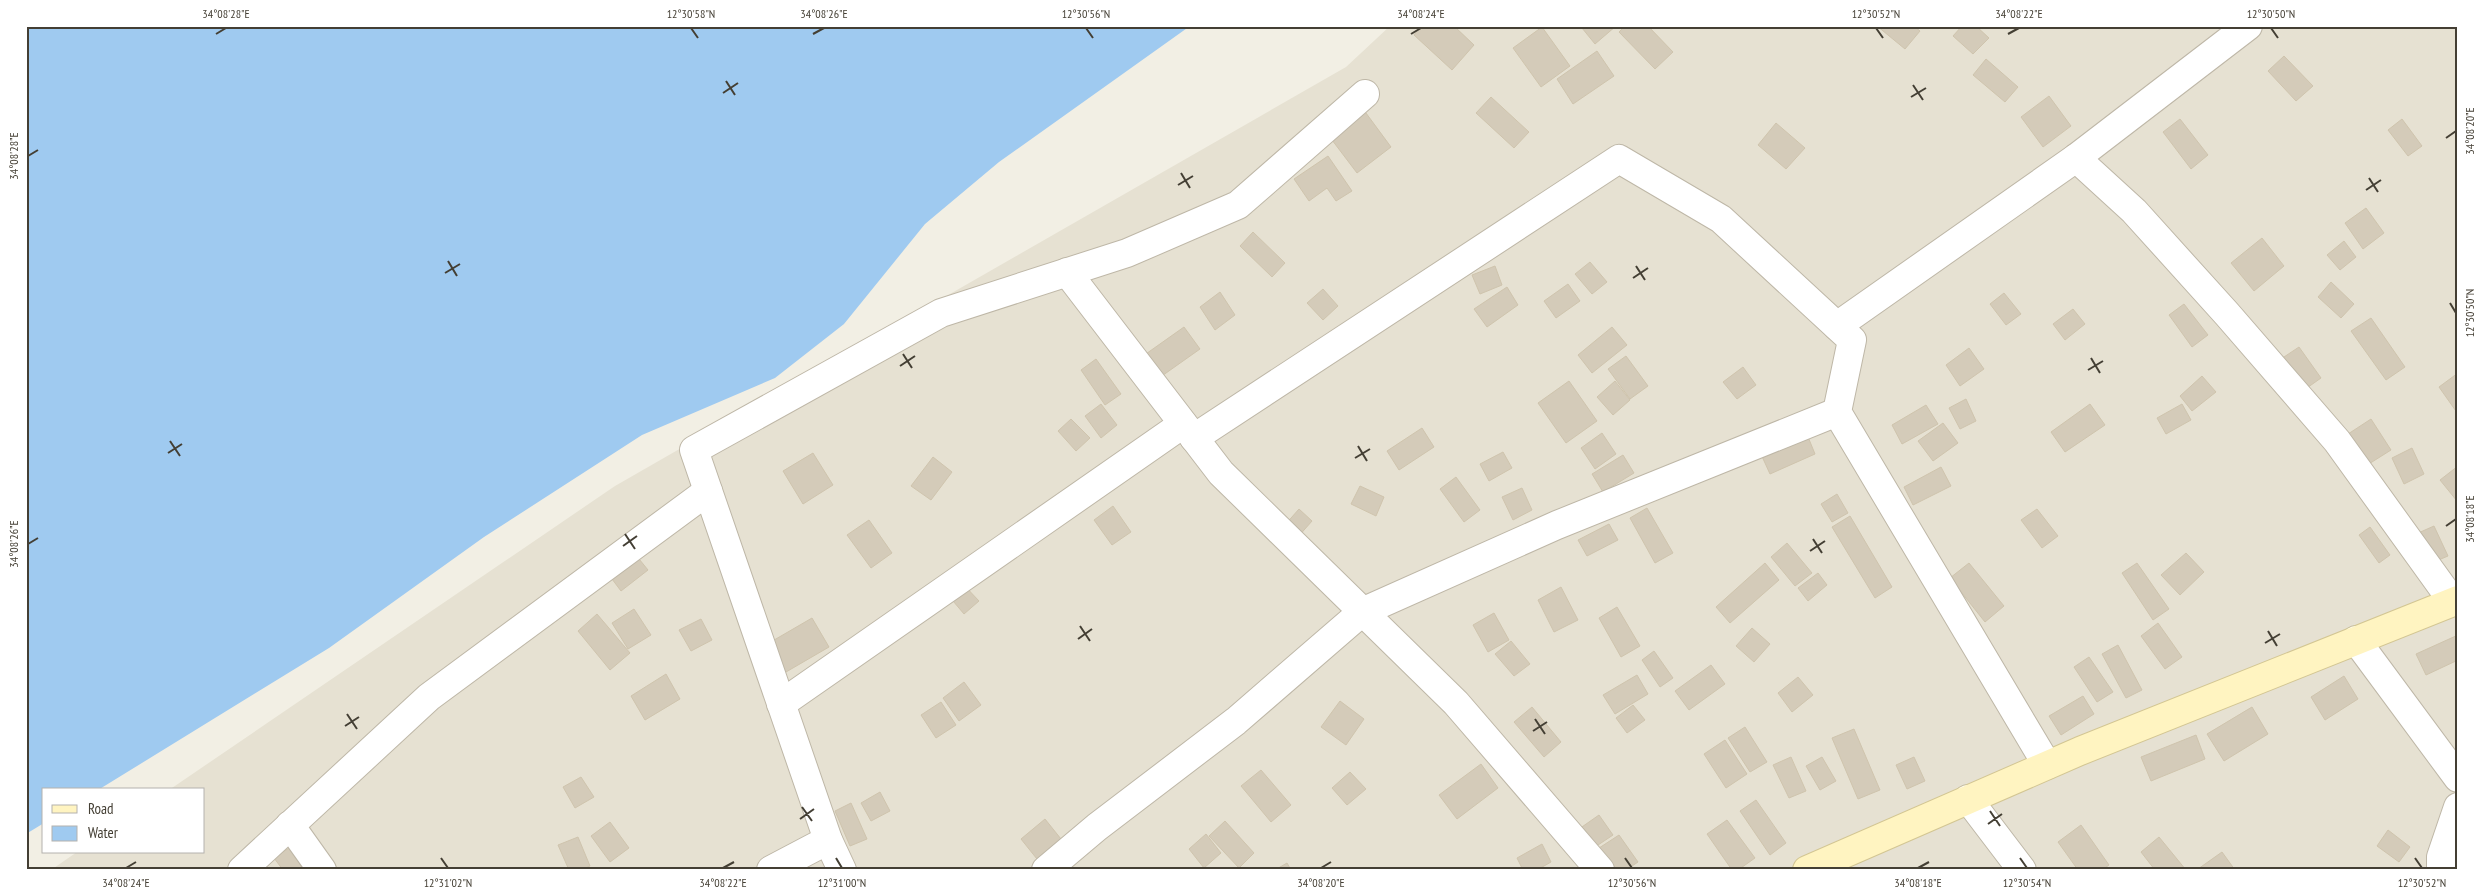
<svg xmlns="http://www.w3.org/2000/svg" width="2484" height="896" viewBox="0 0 2484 896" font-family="'PT Sans Narrow',sans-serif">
<rect width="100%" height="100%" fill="#f2efe4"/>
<polygon fill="#e6e1d2" points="1390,26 2458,26 2458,870 51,870 77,852 204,852 204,790 169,790 615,486 1346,67"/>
<polygon fill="#9fcaf0" points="26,26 1190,26 999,162 925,224 844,324 775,378 642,435 484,537 329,648 98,790 44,790 44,823 26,834"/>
<g fill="#d4cbb9" stroke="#cfc4ad">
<polygon points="1421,26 1454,26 1474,45 1452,70 1414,35"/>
<polygon points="1585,26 1616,26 1595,44 1582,28"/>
<polygon points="1625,26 1648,26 1673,52 1655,69 1619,32"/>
<polygon points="1877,26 1914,26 1920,31 1905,49"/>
<polygon points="1962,26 1976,26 1989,38 1973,54 1953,36"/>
<polygon points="1542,27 1570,66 1541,87 1513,48"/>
<polygon points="1597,51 1614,76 1573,104 1557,79"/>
<polygon points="2284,56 2313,86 2296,101 2268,71"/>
<polygon points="1986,59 2018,87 2005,102 1973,75"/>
<polygon points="2049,96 2071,126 2043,147 2021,117"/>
<polygon points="1491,97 1529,132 1514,148 1476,113"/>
<polygon points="1363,109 1391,147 1357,173 1329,136"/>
<polygon points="2180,119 2208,155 2191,169 2163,132"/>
<polygon points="2402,119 2422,146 2408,156 2388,130"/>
<polygon points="1776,123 1805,148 1786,169 1758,145"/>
<polygon points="1328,156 1352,191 1336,201 1327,188 1309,201 1294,179"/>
<polygon points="2366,208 2384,233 2363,249 2345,223"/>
<polygon points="1253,232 1285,263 1272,277 1240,246"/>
<polygon points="2262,238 2284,266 2254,291 2231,263"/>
<polygon points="2344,241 2356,257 2340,270 2327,255"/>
<polygon points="1590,262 1607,282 1592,294 1575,274"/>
<polygon points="1495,266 1502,285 1480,294 1472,275"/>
<polygon points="2331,282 2354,304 2341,318 2318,297"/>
<polygon points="1568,284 1580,301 1556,318 1544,301"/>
<polygon points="1507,287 1518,305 1487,327 1474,309"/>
<polygon points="1323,289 1338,306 1323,320 1307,303"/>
<polygon points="1220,292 1235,315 1215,330 1200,307"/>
<polygon points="2004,293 2021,314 2006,325 1990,304"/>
<polygon points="2184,304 2208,335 2192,347 2169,315"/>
<polygon points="2073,309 2085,324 2065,340 2053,324"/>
<polygon points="2371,318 2405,367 2386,380 2351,331"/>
<polygon points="1184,327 1200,349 1159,378 1143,356"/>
<polygon points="1612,327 1627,345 1592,373 1578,355"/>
<polygon points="2299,347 2321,378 2304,390 2281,359"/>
<polygon points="1969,348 1984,369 1960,386 1946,365"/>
<polygon points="1626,356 1648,386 1630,399 1608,369"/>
<polygon points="1096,359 1121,394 1105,405 1081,370"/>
<polygon points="1743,367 1756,385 1737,399 1723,382"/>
<polygon points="2458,373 2458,414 2439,387"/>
<polygon points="2202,376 2216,392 2192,411 2180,396"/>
<polygon points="1569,381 1597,421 1566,443 1538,403"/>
<polygon points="1615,381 1630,400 1613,415 1597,397"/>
<polygon points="1966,399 1976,421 1960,429 1949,408"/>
<polygon points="1101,404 1117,425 1101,438 1085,416"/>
<polygon points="2090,404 2105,425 2065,452 2051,432"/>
<polygon points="2182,404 2191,420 2166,434 2157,418"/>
<polygon points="1926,405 1938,424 1902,444 1892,425"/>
<polygon points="1071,419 1090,438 1076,451 1058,431"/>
<polygon points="2371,419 2391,450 2364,467 2345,436"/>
<polygon points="1943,423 1958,443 1933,461 1918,441"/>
<polygon points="1422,428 1434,447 1399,470 1387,451"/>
<polygon points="1806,432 1815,454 1770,474 1760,452"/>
<polygon points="1602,433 1616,454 1595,469 1581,448"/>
<polygon points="2412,448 2424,474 2404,484 2392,458"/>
<polygon points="1503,452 1512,468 1489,481 1480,464"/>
<polygon points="813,453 833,485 803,504 783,471"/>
<polygon points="1623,455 1634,473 1603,492 1592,474"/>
<polygon points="933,457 952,472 931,500 911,486"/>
<polygon points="2458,466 2458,500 2457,501 2440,480"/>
<polygon points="1941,467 1951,486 1913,505 1904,487"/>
<polygon points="1456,477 1480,510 1464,522 1440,489"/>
<polygon points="1360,486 1384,497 1376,516 1351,504"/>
<polygon points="1522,488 1532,510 1513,520 1502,497"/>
<polygon points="1837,494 1848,513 1832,522 1821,504"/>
<polygon points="1113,506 1131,532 1112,545 1094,520"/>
<polygon points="1647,508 1673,553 1655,563 1630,518"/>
<polygon points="1299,509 1312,521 1297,538 1284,526"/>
<polygon points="2037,509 2058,536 2042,548 2021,520"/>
<polygon points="1850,516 1892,587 1875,598 1832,527"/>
<polygon points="869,520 892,553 871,568 847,535"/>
<polygon points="1609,524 1618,540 1587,556 1578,540"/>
<polygon points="2434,526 2448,556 2429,564 2416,534"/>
<polygon points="2370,527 2390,555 2379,563 2359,535"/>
<polygon points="1787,543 1812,573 1795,586 1771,557"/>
<polygon points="2186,553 2204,572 2180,595 2161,575"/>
<polygon points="635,554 648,570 621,591 609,575"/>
<polygon points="1765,563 1779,580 1730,623 1716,607"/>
<polygon points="1969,563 2004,606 1985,622 1950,578"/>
<polygon points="2137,563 2169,609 2153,620 2122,573"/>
<polygon points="1818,573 1827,585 1808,601 1798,588"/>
<polygon points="962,583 979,601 964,614 948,595"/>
<polygon points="1561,587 1578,620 1554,632 1538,600"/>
<polygon points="1617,607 1640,646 1621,657 1599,618"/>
<polygon points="634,609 651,635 628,649 612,623"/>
<polygon points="1494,613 1509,640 1488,652 1473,625"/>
<polygon points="597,614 630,653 610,670 578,631"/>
<polygon points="812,618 829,647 786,672 769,643"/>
<polygon points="701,619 712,640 691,651 679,630"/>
<polygon points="2158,623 2182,657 2165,669 2141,636"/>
<polygon points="1752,628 1770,644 1754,662 1736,646"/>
<polygon points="2458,635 2458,660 2426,675 2416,654"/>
<polygon points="1511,641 1530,664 1514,676 1495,654"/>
<polygon points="2118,645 2142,690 2126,698 2102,654"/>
<polygon points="1654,651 1673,678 1660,687 1642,660"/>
<polygon points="2089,657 2113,692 2097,702 2074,667"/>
<polygon points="1711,665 1725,684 1689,710 1675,691"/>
<polygon points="666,674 680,699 645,720 631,696"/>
<polygon points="1637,675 1648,694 1615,714 1603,695"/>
<polygon points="2344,676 2358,699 2325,720 2311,697"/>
<polygon points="1798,677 1813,695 1792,712 1778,693"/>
<polygon points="964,682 981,705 959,721 943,698"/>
<polygon points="2083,696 2094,714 2061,735 2049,716"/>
<polygon points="1340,701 1364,719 1346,745 1321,727"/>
<polygon points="941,702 956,725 936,738 921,715"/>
<polygon points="1633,705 1645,720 1627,733 1616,718"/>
<polygon points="1532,707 1561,742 1544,757 1514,722"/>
<polygon points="2252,707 2268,734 2224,761 2207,734"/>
<polygon points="1745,727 1767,762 1750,772 1728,738"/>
<polygon points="1854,729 1880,790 1858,799 1832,738"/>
<polygon points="2196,735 2205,759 2151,781 2141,757"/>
<polygon points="1725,740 1747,774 1726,788 1704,754"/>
<polygon points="1791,757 1806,791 1789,798 1773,765"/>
<polygon points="1822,757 1836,781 1820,790 1806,766"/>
<polygon points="1914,757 1925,781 1907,789 1896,765"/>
<polygon points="1481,764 1498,788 1457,819 1439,795"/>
<polygon points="1261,770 1291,805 1271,822 1241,786"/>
<polygon points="1350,772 1366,789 1347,805 1332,788"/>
<polygon points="581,777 594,797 575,808 563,787"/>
<polygon points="880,792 890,811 871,821 861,803"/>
<polygon points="1756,800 1786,843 1770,855 1740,811"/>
<polygon points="851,803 867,839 850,846 835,811"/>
<polygon points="1599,815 1613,835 1592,849 1579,829"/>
<polygon points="1045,819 1061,839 1037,859 1021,839"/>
<polygon points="1727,820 1755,858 1738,870 1732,870 1707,834"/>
<polygon points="1225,821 1254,853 1239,868 1209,836"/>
<polygon points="610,822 629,848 610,862 591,836"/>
<polygon points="2081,825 2109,865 2102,870 2078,870 2058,842"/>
<polygon points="2388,830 2410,847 2399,862 2377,846"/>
<polygon points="1206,834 1221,853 1204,868 1189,849"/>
<polygon points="1619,835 1638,862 1626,870 1609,870 1596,850"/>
<polygon points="578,837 590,866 581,870 569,870 558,845"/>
<polygon points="2159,837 2186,870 2155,870 2141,852"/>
<polygon points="1542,844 1551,862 1537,870 1523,870 1517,858"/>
<polygon points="289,848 304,870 283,870 274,858"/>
<polygon points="2458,849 2458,864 2451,860"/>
<polygon points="2222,852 2235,870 2199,870 2198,869"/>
<polygon points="1287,863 1291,870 1275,870"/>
</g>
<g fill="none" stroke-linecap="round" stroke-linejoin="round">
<g stroke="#beb7a7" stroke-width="30">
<g id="street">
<polyline points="2076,158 2134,211 2227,314 2337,441 2453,602"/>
<polyline points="1067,272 1221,473 1456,703 1600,870"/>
<polyline points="1837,326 2076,158 2248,26"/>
<polyline points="1194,438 1619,159 1721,219 1852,340 1837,412 2047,765"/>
<polyline points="2356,640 2458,778"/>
<polyline points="781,704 1183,424"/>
<polyline points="1968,799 2022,870"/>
<polyline points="290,825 322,870"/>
<polyline points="242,870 429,697 708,491"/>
<polyline points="771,870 828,840"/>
<polyline points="842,870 828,840 694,450 941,313 1127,253 1238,205 1365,94"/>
<polyline points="1046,870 1097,827 1236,721 1362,612 1557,525 1837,412"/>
<polyline points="2441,870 2441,857 2458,807"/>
</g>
</g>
<g stroke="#d3c693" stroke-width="30">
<polyline id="secondary" points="1807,870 2080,751 2458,600"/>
</g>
<use href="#street" stroke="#fff" stroke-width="28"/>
<use href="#secondary" stroke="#fff4c1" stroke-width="28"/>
</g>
<path fill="none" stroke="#443f34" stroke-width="2" d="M691,28l7,10M1086,28l7,10M1876,28l7,10M2271,28l7,10M216,34l10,-6M813,34l11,-6M1411,34l10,-6M2008,34l11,-6M726,81l9,14M1913,85l10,15M723,93l15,-10M1911,97l15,-9M2446,138l10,-7M28,156l10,-6M1181,173l9,15M2369,178l9,14M1178,185l15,-9M2366,190l15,-10M448,261l9,15M1636,266l9,14M445,273l15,-9M1633,278l15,-10M2450,303l6,10M903,354l9,14M2091,358l9,15M900,366l15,-10M2088,370l15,-9M170,441l10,15M1358,446l9,15M168,453l14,-9M1355,458l15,-9M2446,526l10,-7M625,534l10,15M1813,539l9,14M28,544l10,-6M623,546l14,-10M1810,551l15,-10M1080,626l10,15M2268,631l9,15M1078,639l14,-10M2265,643l15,-9M347,714l10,15M1535,719l10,15M345,726l14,-9M1533,731l14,-9M802,807l10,14M1990,811l10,15M800,819l14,-10M1988,824l14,-10M441,858l7,10M836,858l6,10M1625,858l7,10M2020,858l7,10M2415,858l7,10M126,868l10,-6M723,868l11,-6M1321,868l10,-6M1918,868l11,-6"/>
<rect width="2484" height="896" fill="none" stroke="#ffffff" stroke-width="55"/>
<rect x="42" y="788" width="162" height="65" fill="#ffffff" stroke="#b4b2ae"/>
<rect x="52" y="805" width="25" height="8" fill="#fff4c1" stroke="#b4b2ae"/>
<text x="88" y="814" font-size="15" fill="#443f34">Road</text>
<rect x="52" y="826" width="25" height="15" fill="#9fcaf0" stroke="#b4b2ae"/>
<text x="88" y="838" font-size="15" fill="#443f34">Water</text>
<rect x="28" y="28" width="2428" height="840" fill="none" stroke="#443f34" stroke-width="2"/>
<g font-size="12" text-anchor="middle" fill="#443f34">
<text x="226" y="18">34°08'28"E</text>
<text x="691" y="18">12°30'58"N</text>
<text x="824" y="18">34°08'26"E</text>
<text x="1086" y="18">12°30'56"N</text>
<text x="1421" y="18">34°08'24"E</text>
<text x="1876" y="18">12°30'52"N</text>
<text x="2019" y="18">34°08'22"E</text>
<text x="2271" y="18">12°30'50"N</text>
<text transform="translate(2470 131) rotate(-90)" y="4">34°08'20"E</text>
<text transform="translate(14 156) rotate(-90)" y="4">34°08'28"E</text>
<text transform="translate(2470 313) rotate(-90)" y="4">12°30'50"N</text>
<text transform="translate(2470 519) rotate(-90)" y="4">34°08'18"E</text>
<text transform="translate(14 544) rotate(-90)" y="4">34°08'26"E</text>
<text x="126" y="887">34°08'24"E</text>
<text x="448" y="887">12°31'02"N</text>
<text x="723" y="887">34°08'22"E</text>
<text x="842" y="887">12°31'00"N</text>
<text x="1321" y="887">34°08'20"E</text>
<text x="1632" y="887">12°30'56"N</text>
<text x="1918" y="887">34°08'18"E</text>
<text x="2027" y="887">12°30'54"N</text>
<text x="2422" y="887">12°30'52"N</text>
</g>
</svg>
